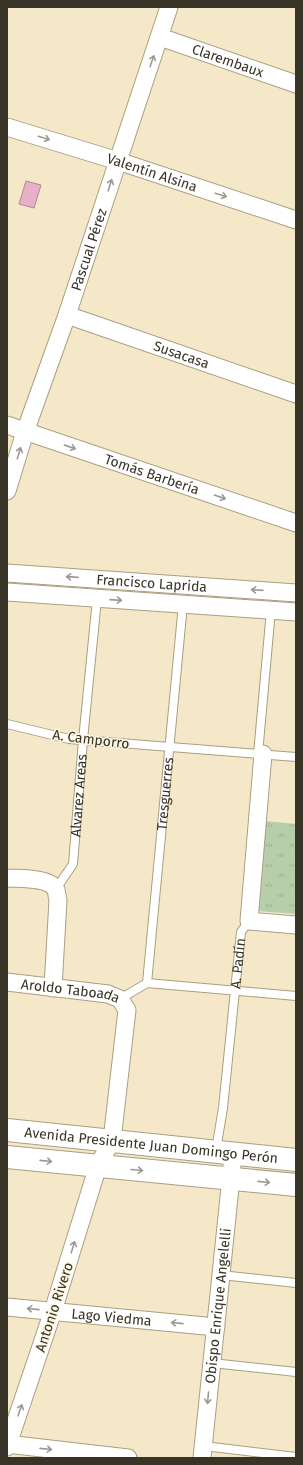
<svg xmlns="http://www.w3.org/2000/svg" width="303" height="1465" viewBox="0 0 303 1465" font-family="'Fira Sans',sans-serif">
<defs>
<pattern id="park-tufts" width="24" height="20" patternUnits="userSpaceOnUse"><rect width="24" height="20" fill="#b6cfaa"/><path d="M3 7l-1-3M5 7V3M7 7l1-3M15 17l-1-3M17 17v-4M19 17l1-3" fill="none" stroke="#9db292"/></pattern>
</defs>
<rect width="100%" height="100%" fill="#f4e8c9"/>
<polygon fill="url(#park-tufts)" points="265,821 296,824 296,914 257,911"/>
<polygon fill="#e7b0c8" stroke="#ab8b99" points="26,181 41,185 34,208 19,204"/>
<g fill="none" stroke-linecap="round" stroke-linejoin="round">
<g stroke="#aa9f81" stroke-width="10">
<g id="lane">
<polyline points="7,724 69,739 296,757"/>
<polyline points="258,754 271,610"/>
<path id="s1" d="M56,889l17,-25 10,-124 14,-141"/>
<path id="s2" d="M147,983l36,-379"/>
<polyline points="120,999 147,983 296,996"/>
<path id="s3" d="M216,1150l7,-42 18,-176 8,-11"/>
<polyline points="221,1275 296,1283"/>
<polyline points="212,1363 296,1372"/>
<polyline points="204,1446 296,1457"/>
</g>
</g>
<g stroke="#aa9f81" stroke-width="19">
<g id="street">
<path id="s4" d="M160,37l136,47"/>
<path id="s5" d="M7,127l111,34 178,59"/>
<path id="s6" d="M67,315l229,79"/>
<path id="s7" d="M7,425l289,98"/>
<path id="s8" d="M7,491l18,-59 42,-117 102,-308"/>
<path id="s9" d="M7,573l289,20"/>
<polyline points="7,592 296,612"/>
<polyline points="263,754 249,921 296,925"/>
<path d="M7,878c12,1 43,-1 49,12 1,3 1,7 2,10l-5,88"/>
<path id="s10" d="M7,982l101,12 12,5 7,11 -15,130 -14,26 -45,145 -46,136"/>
<path id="s11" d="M7,1307l209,20"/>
<polyline points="7,1444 128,1458"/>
<path id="s12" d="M202,1458l29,-280 2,-25"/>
</g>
</g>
<g stroke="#aa9f81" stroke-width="24">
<g id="secondary">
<path id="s13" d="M7,1130l289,30"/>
<polyline points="7,1157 296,1185"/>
</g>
</g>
<use href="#lane" stroke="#fff" stroke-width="8"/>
<use href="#street" stroke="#fff" stroke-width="17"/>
<use href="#secondary" stroke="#fff" stroke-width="22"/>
</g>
<defs><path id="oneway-shaft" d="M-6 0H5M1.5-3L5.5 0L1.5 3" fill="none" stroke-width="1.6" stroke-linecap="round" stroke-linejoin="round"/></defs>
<g stroke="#9c9993">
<use href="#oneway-shaft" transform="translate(152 61) rotate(-71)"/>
<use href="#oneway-shaft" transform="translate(44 138) rotate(17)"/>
<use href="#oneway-shaft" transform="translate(110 185) rotate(-72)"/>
<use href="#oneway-shaft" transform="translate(221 195) rotate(18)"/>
<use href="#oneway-shaft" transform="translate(70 447) rotate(19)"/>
<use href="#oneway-shaft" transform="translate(19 453) rotate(-73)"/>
<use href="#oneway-shaft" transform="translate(220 497) rotate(19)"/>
<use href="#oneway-shaft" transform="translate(72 577) rotate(-176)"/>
<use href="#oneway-shaft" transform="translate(257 590) rotate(-176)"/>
<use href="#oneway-shaft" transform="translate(116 600) rotate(4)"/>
<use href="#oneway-shaft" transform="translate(46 1161) rotate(6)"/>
<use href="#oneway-shaft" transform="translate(137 1170) rotate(5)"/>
<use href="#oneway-shaft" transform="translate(264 1182) rotate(6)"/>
<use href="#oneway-shaft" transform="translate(73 1247) rotate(-73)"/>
<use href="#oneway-shaft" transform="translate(33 1309) rotate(-174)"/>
<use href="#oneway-shaft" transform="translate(177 1323) rotate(-174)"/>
<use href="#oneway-shaft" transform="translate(208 1398) rotate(95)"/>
<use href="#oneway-shaft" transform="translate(20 1410) rotate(-71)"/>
<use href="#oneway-shaft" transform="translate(46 1449) rotate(6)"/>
</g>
<g text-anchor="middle" stroke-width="3" stroke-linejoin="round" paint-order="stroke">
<g font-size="14" fill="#383327" stroke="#fdf6e3">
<text dy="5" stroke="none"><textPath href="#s4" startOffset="72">Clarembaux</textPath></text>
<text dy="5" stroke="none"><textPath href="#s5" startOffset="152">Valentín Alsina</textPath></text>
<text dy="5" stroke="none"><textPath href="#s8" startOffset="255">Pascual Pérez</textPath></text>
<text dy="5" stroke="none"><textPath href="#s6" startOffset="121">Susacasa</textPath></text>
<text dy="5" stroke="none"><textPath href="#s7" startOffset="153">Tomás Barbería</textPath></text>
<text dy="5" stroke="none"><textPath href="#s9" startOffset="145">Francisco Laprida</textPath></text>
<text transform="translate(91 739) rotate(7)" y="5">A. Camporro</text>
<text dy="5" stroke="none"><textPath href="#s2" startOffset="190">Tresguerres</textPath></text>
<text dy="5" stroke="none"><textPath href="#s1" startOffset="99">Alvarez Areas</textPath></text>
<text dy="5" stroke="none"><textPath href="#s3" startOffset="188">A. Padín</textPath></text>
<text dy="5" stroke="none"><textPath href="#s10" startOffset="64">Aroldo Taboada</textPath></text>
<text dy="5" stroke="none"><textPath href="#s13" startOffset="145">Avenida Presidente Juan Domingo Perón</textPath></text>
<text dy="5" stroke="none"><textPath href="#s12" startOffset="153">Obispo Enrique Angelelli</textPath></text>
<text transform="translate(54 1307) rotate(-72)" y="5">Antonio Rivero</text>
<text dy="5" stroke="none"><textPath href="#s11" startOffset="105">Lago Viedma</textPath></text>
</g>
</g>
<rect width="303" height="1465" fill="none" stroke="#383327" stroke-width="16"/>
</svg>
